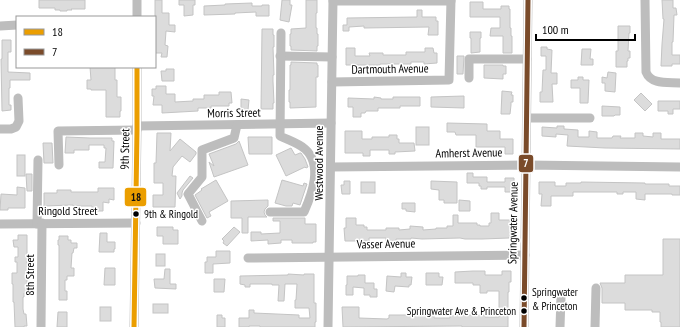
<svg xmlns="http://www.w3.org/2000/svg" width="680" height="327" viewBox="0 0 680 327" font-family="'PT Sans Narrow',sans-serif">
<rect width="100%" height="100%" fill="#fff"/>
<g fill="#dcdcdc" stroke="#c4c4c4">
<polygon points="39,0 85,0 85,9 71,9 72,10 67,10 67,11 60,11 60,10 55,10 55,8 39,8"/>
<polygon points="155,0 162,0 162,13 169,13 169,25 175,25 175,32 166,31 165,45 168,46 167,57 161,57 162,53 155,53"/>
<polygon points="179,0 195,0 195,5 193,5 193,15 184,16 184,5 179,5"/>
<polygon points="282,0 290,0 290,5 292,5 289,22 280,20"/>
<polygon points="306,0 317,0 317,13 316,13 316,28 317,28 317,34 318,34 318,46 317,46 317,51 291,50 291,46 290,46 290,34 291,34 291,29 306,28"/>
<polygon points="662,0 673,0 673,8 676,8 677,15 674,15 673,42 672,42 672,55 680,55 680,64 672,64 672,66 661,66 662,44 664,19 663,19"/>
<polygon points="470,2 483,2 483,9 501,9 501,6 509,6 509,9 510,9 510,28 511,28 511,36 512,36 512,53 503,53 503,36 490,36 491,28 500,28 500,17 470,17"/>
<polygon points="252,3 252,6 262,6 262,5 269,5 269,16 256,16 256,12 235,13 235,14 204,15 204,6 225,5 225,4"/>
<polygon points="417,10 422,10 422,17 436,17 436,21 438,21 438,35 428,35 429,27 364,28 364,26 349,27 349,31 343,31 343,25 347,25 347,18 417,17"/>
<polygon points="618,26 630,26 630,33 629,33 628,51 630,51 630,58 628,58 628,61 627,61 627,67 616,67 616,51 618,51"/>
<polygon points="262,29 273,29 273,35 274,35 274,47 273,47 274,75 273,75 273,81 274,103 273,103 273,109 261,109"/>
<polygon points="470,32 481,32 481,38 480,38 480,52 471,53 471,38 470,38"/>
<polygon points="2,40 11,40 11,52 8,52 8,72 30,73 30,80 10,80 10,88 9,88 9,105 11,105 11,110 2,111 1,59 2,59"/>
<polygon points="541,47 547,47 547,49 552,50 551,73 557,73 557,84 552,84 553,102 540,102 540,92 542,92 543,70 546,70 546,56 541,56"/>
<polygon points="346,48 355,48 355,56 370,56 369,53 383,53 383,55 406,55 406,52 425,52 425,48 433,48 434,53 437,53 437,63 424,64 424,62 411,62 411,64 380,64 380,65 346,65"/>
<polygon points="582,49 591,49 590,59 593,59 593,65 581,65"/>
<polygon points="457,56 464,56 463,74 457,74"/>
<polygon points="291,62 317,63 317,65 318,65 318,77 316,77 316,107 290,108 290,102 289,102 289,90 290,90 290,65 291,65"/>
<polygon points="484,65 503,65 503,66 506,66 506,74 503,74 503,79 484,78"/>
<polygon points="90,67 115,67 115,80 117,80 117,97 121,97 121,111 120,111 120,117 106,117 106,90 91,90 91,89 87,89 87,80 91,80"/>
<polygon points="166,69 174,69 174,81 162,81 161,71 166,71"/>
<polygon points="608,72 616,73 615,92 605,91 605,83 602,83 602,77 607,78"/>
<polygon points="578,77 583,77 583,80 589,80 588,103 580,103 580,88 571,88 571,80 578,80"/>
<polygon points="156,86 166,86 166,94 175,94 175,102 193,101 193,99 204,99 204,95 219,95 219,92 231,92 232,103 229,103 229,106 211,106 211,108 198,108 198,111 162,113 162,105 153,105 154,96 152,96 152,89 156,89"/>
<polygon points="502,91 512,92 511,95 513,95 513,102 511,102 511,105 510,114 501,114"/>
<polygon points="641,93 652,104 645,111 634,100"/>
<polygon points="464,96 464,108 431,107 431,97"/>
<polygon points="374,97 381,98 381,99 393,99 393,97 420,97 420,106 400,106 400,108 378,108 378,111 366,111 365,113 361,113 361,117 353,117 353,107 348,107 348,98 374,99"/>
<polygon points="241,99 249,100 248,110 247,110 247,112 242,112 242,110 241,110"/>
<polygon points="658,101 680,101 680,109 673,109 673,114 668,114 668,111 658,111"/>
<polygon points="602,106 620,107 620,115 615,115 614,116 602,116"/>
<polygon points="447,123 487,124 487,131 500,131 500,139 513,139 513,154 505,154 505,147 476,147 476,135 456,135 455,132 447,132"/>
<polygon points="557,126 564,126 564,129 578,130 578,137 589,137 589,131 597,132 597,138 612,138 613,136 621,136 620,138 635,138 635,133 643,133 643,136 653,137 653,133 661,133 661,139 680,139 680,149 605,148 567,146 568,135 556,134 556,137 542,136 542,127 557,128"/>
<rect x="416" y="127" width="13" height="18"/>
<polygon points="345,131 362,131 362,139 372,139 372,137 389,137 389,135 397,135 397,139 399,139 399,143 414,143 415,151 395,152 395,154 389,154 389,150 370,150 370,156 363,156 363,153 345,153"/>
<polygon points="157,133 171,133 170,151 180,139 196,152 196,154 190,162 182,156 173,167 172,176 176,176 175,207 153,207 153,195 163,195 163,183 154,183 154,163 156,163"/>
<polygon points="66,137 90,138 112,138 112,141 114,141 113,168 99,168 99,162 105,162 106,148 104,148 104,145 89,145 89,150 74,150 74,153 65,153"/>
<polygon points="248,137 272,137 272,154 249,154"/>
<polygon points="239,141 248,165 214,177 209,162 214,166 209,154 236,144"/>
<polygon points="43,143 52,143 53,163 44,163"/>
<polygon points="291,148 295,155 300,153 301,153 305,159 308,167 306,168 305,167 286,176 276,155"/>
<rect x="17" y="155" width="8" height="21"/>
<polygon points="467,173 473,173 473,177 487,177 487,182 505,182 505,178 514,178 514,192 505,192 505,187 487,187 487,189 481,189 481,186 479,186 479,183 467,183"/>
<polygon points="26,174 32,174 32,191 27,191"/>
<polygon points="190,176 193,178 183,190 182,193 182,196 180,199 177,193"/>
<polygon points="216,180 228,201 209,212 211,216 207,218 195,195 202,190 201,189"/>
<polygon points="282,180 303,186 304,183 307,184 300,205 293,203 292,206 286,206 275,203"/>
<polygon points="344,181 350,181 350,194 342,194 341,185 344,185"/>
<polygon points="431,181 457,182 457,203 444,203 444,200 439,200 439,190 431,189"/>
<rect x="361" y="182" width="14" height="11"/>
<polygon points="539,182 555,182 555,186 566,186 566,183 581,183 581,182 645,183 645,184 669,184 669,186 680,186 680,195 672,195 672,194 645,194 645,200 636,199 636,192 623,192 623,194 617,194 617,192 573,192 573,196 551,196 551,206 541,206 542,194 539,194"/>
<polygon points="17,187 25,188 25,208 8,208 8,210 0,210 1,194 17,195"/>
<polygon points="98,188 114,188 114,200 109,199 109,203 103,202 103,211 92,211 92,206 73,206 73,205 44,206 44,193 57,193 57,190 71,190 71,192 98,192"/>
<polygon points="268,200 268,206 265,209 264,212 265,215 267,217 248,217 248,233 242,233 242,218 231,218 231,201"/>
<polygon points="459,200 470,201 470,211 459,211"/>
<polygon points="402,203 415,203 415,212 406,211 406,209 402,209"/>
<polygon points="491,213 499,213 499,220 510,220 510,223 513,223 513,237 509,237 509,238 482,239 465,239 460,238 422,239 411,238 411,239 396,239 396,241 386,241 386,238 369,238 369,241 345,241 344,228 346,228 346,218 356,218 356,225 364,225 364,227 367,227 367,230 386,230 386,228 399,228 399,230 410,229 410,226 423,227 423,230 436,229 436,228 447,228 447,226 453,226 453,215 458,215 458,223 477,223 477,225 480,225 480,226 489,226 489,223 491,223"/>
<polygon points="273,218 305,218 305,224 316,224 316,242 313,242 313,243 292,243 292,240 281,240 281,243 268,244 268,240 251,241 251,232 261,232 261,234 280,233 280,221 273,221"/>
<polygon points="157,227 173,227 173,230 178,230 178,244 163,244 163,236 157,236"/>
<polygon points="234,227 240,232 227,246 223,243 224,241 222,239"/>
<polygon points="100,233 107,233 107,242 115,242 115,249 114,249 114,252 99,252"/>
<polygon points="18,235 27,235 27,293 24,293 24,297 23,297 23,309 24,314 26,314 27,326 24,326 24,327 15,327 14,302 13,302 13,284 12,284 12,273 17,273 17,262 15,262 15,257 18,257 18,247 14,247 13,240 18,240"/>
<polygon points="59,236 68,236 68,240 71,240 71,243 77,243 77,248 74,248 73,253 72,253 71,268 74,268 74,276 67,276 67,280 65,280 65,291 67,291 67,300 59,300 59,245 58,245 58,240 59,240"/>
<polygon points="663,239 680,239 680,327 661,327 661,322 660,322 660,312 652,312 652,310 625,310 625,303 602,303 602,288 600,283 625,283 625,275 663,275"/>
<polygon points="216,251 230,251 230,263 213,264 213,273 205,273 205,262 207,262 207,257 216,257"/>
<rect x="156" y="254" width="9" height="12"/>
<polygon points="105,268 115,268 115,285 104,285"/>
<polygon points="165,269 170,269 170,284 176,284 176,289 155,288 154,279 164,279"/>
<polygon points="473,271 485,271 485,275 502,275 502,271 511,271 511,282 509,282 509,292 508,292 508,327 462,327 462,326 343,327 342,307 359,307 359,318 387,319 389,318 389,315 426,315 426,316 434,316 434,318 450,318 450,316 458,315 485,315 485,317 499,317 499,291 487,291 487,293 480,293 480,285 473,285 473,283 455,283 455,272"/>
<polygon points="401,273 406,273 406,277 412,277 411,285 409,285 409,287 395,286 394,292 386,291 387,276 401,277"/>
<polygon points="426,273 439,273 439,277 443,277 442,285 426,285"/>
<polygon points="288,274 304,275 304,274 314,274 314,303 316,303 316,322 315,322 315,327 260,327 260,326 249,326 249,327 239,327 239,318 249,318 249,310 254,310 254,313 299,315 299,318 310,318 309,308 295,308 295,300 296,300 297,284 285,284 284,301 278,301 279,285 272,285 272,284 250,284 250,287 245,287 245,285 240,284 240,276 288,275"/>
<polygon points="358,275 365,275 365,283 374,283 374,289 377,289 377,297 370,297 370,295 364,295 364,288 353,287 353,295 346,295 346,285 347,285 347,276 358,276"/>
<polygon points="214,279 225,279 224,292 214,292"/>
<rect x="153" y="304" width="15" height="9"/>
<rect x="100" y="307" width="11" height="14"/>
<polygon points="58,312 67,312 67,327 57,327"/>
<polygon points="217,315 222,315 222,318 225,318 225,327 217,327"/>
</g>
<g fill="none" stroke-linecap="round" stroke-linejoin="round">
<g stroke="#bdbdbd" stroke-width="9">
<polyline points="137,0 137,17"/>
<path d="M645,0l1,72c5,13 22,10 34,11"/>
<polyline points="333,1 451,1"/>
<polyline points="0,26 17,25"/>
<polyline points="280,56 332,57"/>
<polyline points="469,78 469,59 527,59"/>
<polyline points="332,82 449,80 451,0"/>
<polyline points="527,118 590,118"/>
<polyline points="137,126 331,123"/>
<polyline points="0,129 11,129 16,127 19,121 18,98"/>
<polyline points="59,165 58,131 137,130"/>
<polyline points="331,167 526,165 680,167"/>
<path d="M270,212h34c8,-18 19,-47 1,-63 -7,-6 -17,-9 -25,-13l1,-103"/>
<polyline points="202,221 188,194 202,177 202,150 234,138 237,125"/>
<polyline points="0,224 136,223"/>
<polyline points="37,224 38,160"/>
<polyline points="248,258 525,255"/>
<polyline points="41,327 42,223"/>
<polyline points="134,327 137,130 137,67"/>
<polyline points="328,327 333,0"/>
<polyline points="524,327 528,0"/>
<polyline points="560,327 561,297"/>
<polyline points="595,327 596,288"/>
</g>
<g stroke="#fff" stroke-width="8">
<polyline id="bus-1" points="134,327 137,130 137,67"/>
</g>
<g stroke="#fff" stroke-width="8">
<polyline id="bus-2" points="524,327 528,0"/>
</g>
<use href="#bus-1" stroke="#eb9e00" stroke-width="5"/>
<use href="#bus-2" stroke="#7a4b2a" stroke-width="5"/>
</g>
<g fill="#000" stroke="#fff" stroke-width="1.5">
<circle cx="136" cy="214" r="3.5"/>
<circle cx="524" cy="298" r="3.5"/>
<circle cx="524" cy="311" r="3.5"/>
</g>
<g text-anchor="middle" stroke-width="3" stroke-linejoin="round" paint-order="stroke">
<g font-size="11" fill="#000" stroke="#fff" text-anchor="start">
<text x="144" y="218">9th &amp; Ringold</text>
<text x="532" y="296">Springwater<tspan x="532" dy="14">&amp; Princeton</tspan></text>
<text x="516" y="315" text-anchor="end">Springwater Ave &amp; Princeton</text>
</g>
<g font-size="12" fill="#000" stroke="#fff">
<text transform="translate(390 69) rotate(-1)" y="4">Dartmouth Avenue</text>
<text transform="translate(234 113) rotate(-1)" y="4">Morris Street</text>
<text transform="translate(125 149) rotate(-89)" y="4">9th Street</text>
<text transform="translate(469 153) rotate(-1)" y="4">Amherst Avenue</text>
<text transform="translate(319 163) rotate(-90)" y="4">Westwood Avenue</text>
<text x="68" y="215">Ringold Street</text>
<text transform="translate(513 223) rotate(-89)" y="4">Springwater Avenue</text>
<text transform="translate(386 244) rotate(-1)" y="4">Vasser Avenue</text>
<text transform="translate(30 275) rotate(-90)" y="4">8th Street</text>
</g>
</g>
<g stroke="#fff" stroke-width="1.5">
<rect x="518" y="154" width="16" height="19" rx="4" fill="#7a4b2a"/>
<rect x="124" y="187" width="23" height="20" rx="4" fill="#eb9e00"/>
</g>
<g font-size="11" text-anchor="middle" font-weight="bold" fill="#fff">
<text x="526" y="167">7</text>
</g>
<g font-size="11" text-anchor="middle" font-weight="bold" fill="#111">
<text x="136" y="201">18</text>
</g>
<rect x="16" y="16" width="140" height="52" fill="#ffffff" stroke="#999999"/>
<rect x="24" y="29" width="20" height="6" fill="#eb9e00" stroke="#999999"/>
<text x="52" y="36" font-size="12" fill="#000000">18</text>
<rect x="24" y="49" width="20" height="6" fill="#7a4b2a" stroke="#999999"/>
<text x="52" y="56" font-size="12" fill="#000000">7</text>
<path d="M536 34v6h99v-6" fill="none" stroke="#000000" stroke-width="2"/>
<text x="542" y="34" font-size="12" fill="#000000" stroke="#ffffff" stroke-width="3" paint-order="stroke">100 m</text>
</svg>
